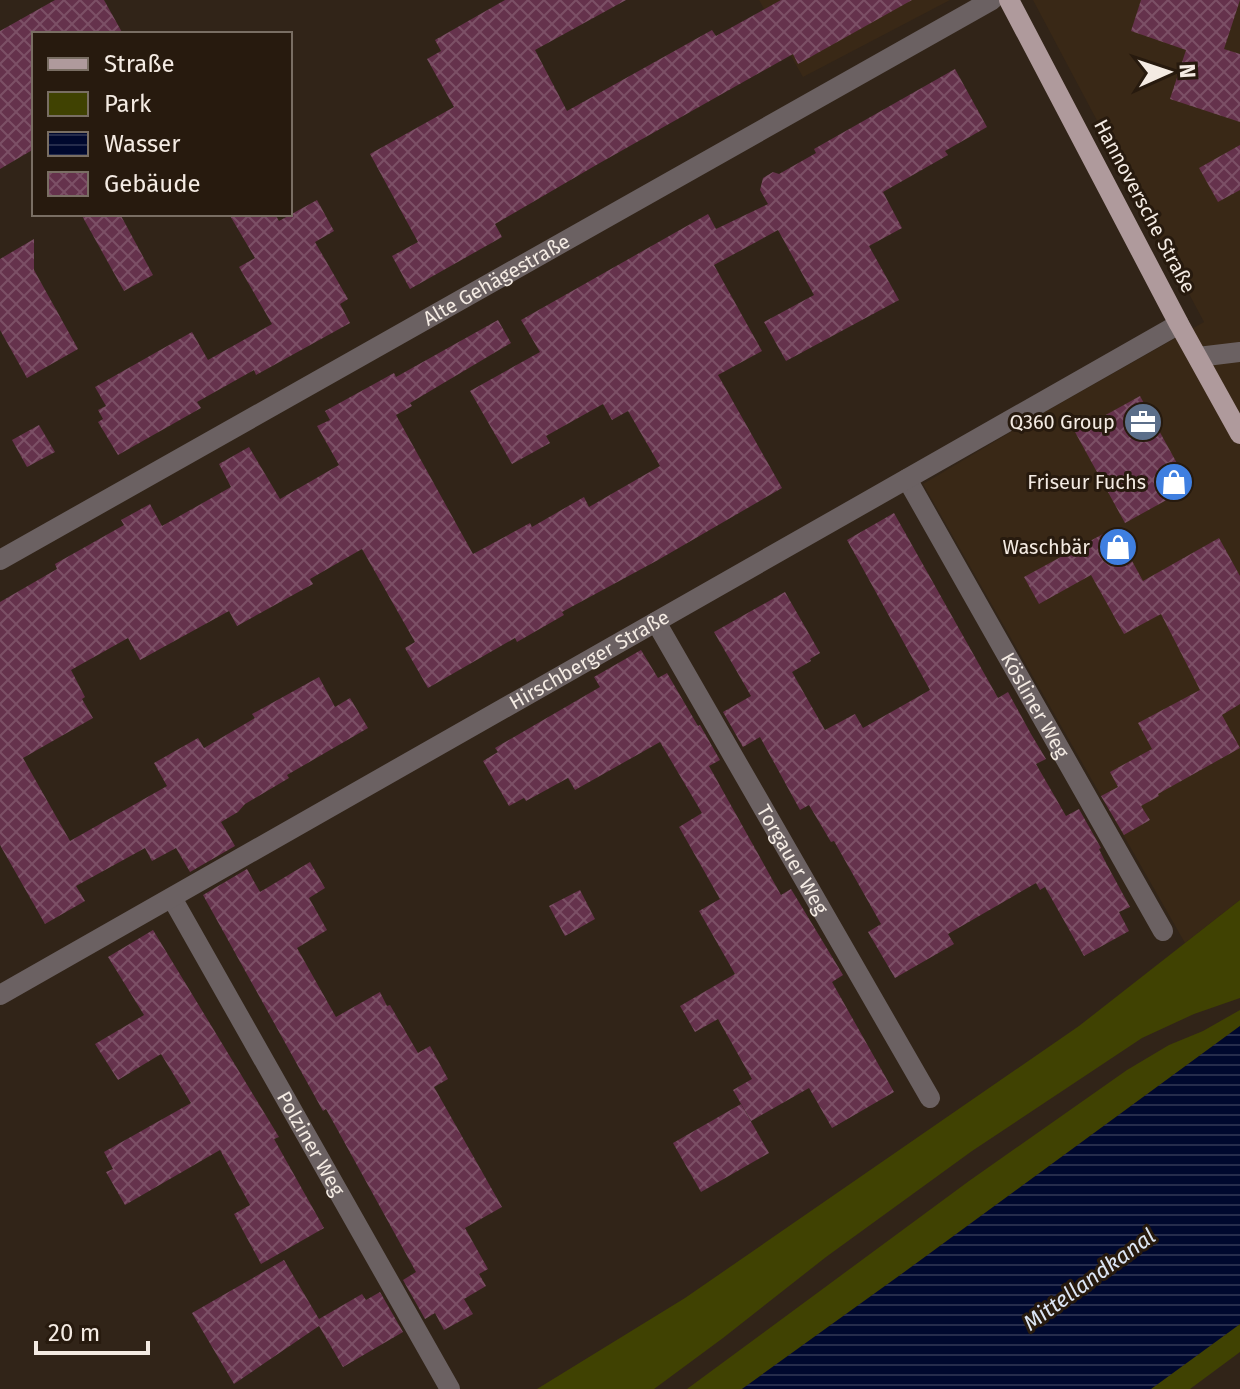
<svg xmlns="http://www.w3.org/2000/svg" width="1240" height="1389" viewBox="0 0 1240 1389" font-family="'Fira Sans',sans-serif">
<defs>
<pattern id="water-rules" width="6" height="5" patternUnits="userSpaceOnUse" patternTransform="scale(2)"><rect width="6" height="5" fill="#00082e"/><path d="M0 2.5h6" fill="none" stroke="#262c4c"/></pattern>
<pattern id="building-cross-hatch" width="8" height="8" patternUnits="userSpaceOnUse" patternTransform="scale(2)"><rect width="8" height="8" fill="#65324c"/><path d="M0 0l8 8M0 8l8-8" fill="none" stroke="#7c5066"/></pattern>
</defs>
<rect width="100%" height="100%" fill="#312418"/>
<g fill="#392816">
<polygon points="759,0 950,0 803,77"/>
<polygon points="1033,0 1240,0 1240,900 1185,943 923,484 1036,417 1204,322"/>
</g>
<g fill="#404202">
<polygon points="1240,900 1240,998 1194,1014 1142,1038 972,1151 826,1257 723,1338 654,1389 537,1389 685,1298 1079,1026"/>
<polygon points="1240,1010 1240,1026 903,1273 742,1389 687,1389 969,1181 1127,1070 1169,1045 1203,1031"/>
<polygon points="1240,1324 1240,1352 1190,1389 1151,1389"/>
</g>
<polygon fill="url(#water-rules)" points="1240,1026 1240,1324 1151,1389 742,1389 903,1273"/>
<g fill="url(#building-cross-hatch)">
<polygon points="55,0 104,0 123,34 34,34 34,149 0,169 0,31"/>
<polygon points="505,0 626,0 535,50 567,111 712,30 716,36 781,0 912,0 798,64 793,54 598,164 495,224 502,237 410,289 392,256 418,242 370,154 454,107 427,59 441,51 435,40"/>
<polygon points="1141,0 1240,0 1224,49 1240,54 1240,122 1170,99 1186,50 1131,31"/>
<polygon points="955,69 987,127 945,151 948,155 883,192 902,228 869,246 899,300 786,361 764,322 814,295 778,230 714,265 762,351 718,375 782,488 658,560 562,612 564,615 517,642 515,638 428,688 405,648 415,642 362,549 310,579 313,584 237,626 229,611 140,660 128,638 71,670 85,697 82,699 93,718 23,758 70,841 167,786 154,763 198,738 204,748 255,718 252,714 319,677 335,707 350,698 368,728 287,775 289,778 245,804 238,812 221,822 235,846 190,872 176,848 152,861 145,848 76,886 85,901 45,924 0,845 0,602 57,569 55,564 124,525 121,520 150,504 162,526 231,487 219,464 249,447 280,499 339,465 317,426 330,420 325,411 394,373 396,377 498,320 511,343 410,403 412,406 396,415 473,554 530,523 532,527 584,497 589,507 660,466 628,411 612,420 603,404 546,436 550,443 512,464 470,391 540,352 521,320 708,214 716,229 768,204 760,190 763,178 773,172 779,174 816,153 814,149"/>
<polygon points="1240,145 1240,190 1218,202 1199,168"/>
<polygon points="317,200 334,231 315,242 348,299 340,304 350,323 256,375 254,370 197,402 201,408 118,455 98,422 103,419 98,410 106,406 95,387 192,332 208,360 272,324 239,267 255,258 229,214 275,214 279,221"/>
<polygon points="81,214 120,214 153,275 124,291"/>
<polygon points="34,239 34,270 78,349 27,378 0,330 0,259"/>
<polygon points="1140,396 1190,487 1125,523 1075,432"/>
<polygon points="39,425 55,452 27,467 12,440"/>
<polygon points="894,513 998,698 1008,692 1031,734 1046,759 1036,764 1066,816 1079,809 1101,848 1099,849 1106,863 1130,907 1119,912 1129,931 1084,956 1045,887 1040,890 1036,883 948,934 954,944 895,978 868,932 881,924 834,841 831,842 809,805 800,810 760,737 743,747 723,712 751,696 714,632 785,592 820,653 810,659 811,661 792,672 825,730 855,714 863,728 930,690 847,540"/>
<polygon points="1114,528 1143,581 1219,538 1240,576 1240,704 1222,715 1240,748 1158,794 1159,796 1141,806 1150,820 1124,835 1101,796 1118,787 1110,772 1152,749 1138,723 1200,690 1161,614 1124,634 1091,575 1039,604 1024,577"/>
<polygon points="641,650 658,678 667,673 698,726 700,725 720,760 709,766 781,895 791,889 843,975 832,982 894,1092 832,1128 809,1088 751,1121 733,1090 752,1079 718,1019 695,1032 680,1006 735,974 699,911 720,899 679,827 702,813 660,742 575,790 568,778 526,801 524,798 509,806 483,761 498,752 495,748 600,687 594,677"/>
<polygon points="310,862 325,888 309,898 327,930 297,948 336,1017 380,992 387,1006 390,1005 418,1053 430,1046 448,1079 434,1087 502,1207 465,1228 488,1269 479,1274 486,1286 464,1299 473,1314 444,1330 435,1313 425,1319 403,1280 416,1272 326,1109 323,1111 203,895 247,869 260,892"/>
<polygon points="580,890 595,919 565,936 549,906"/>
<polygon points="153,930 279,1137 274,1139 324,1228 261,1264 234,1214 250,1205 220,1150 125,1205 106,1172 113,1169 104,1152 191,1103 161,1054 118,1080 95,1044 144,1015 108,957"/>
<polygon points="741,1104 769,1153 701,1192 673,1143"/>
<polygon points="284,1260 319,1319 362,1294 366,1300 380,1292 403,1332 343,1367 319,1326 234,1384 192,1313"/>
</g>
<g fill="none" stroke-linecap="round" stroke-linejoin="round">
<g stroke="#6b6162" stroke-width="20">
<polyline points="1198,357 1240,352"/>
<path id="s1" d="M907,479l256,452"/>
<path id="s2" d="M0,560l992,-560"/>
<path id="s3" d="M656,622l274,476"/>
<path id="s4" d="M172,898l278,491"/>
<path id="s5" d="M0,995l1179,-671"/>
</g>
<polyline stroke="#af9a9c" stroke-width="20" points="1009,0 1179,324 1240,434"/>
</g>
<defs>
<g id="office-disc" transform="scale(2)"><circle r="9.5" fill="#5c6f8a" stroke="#271a0e"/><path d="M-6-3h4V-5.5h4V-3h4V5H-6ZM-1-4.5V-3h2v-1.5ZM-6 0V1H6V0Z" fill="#fff"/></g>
<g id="shop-disc" transform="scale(2)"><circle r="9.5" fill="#3f7fe0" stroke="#271a0e"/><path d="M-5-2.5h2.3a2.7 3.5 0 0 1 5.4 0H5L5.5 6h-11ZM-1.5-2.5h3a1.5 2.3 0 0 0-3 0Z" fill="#fff"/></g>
</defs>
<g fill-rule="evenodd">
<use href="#office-disc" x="1143" y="422"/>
<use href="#shop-disc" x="1174" y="482"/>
<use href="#shop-disc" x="1118" y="547"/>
</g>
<g text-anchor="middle" stroke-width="6" stroke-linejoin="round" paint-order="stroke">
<g font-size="20" fill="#f4ebe3" stroke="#271a0e">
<text transform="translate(1145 206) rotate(62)" y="7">Hannoversche Straße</text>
<text dy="7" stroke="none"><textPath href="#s2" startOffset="570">Alte Gehägestraße</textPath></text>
<text dy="7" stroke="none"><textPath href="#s5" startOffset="678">Hirschberger Straße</textPath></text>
<text dy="7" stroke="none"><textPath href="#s1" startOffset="260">Kösliner Weg</textPath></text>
<text dy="7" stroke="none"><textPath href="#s3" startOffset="274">Torgauer Weg</textPath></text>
<text dy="7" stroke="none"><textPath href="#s4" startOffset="282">Polziner Weg</textPath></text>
</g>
<g font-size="20" fill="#f4ebe3" stroke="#271a0e" text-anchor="end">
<text x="1115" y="429">Q360 Group</text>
<text x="1146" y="489">Friseur Fuchs</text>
<text x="1090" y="554">Waschbär</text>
</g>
<g font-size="22" font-style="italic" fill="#dce5f4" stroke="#271a0e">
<text transform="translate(1089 1279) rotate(-36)" y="8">Mittellandkanal</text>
</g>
</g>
<rect x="32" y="32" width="260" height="184" fill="#271a0e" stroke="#796e63" stroke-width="2"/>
<rect x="48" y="58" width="40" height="12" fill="#af9a9c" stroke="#796e63" stroke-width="2"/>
<text x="104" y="72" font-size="24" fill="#f4ebe3">Straße</text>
<rect x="48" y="92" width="40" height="24" fill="#404202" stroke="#796e63" stroke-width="2"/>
<text x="104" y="112" font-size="24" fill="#f4ebe3">Park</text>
<rect x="48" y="132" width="40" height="24" fill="url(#water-rules)" stroke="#796e63" stroke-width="2"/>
<text x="104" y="152" font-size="24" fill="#f4ebe3">Wasser</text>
<rect x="48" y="172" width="40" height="24" fill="url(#building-cross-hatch)" stroke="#796e63" stroke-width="2"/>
<text x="104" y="192" font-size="24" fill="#f4ebe3">Gebäude</text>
<g transform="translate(1168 72) rotate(87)" stroke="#271a0e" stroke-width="6" paint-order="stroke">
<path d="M0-6L14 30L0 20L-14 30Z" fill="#f4ebe3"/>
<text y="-12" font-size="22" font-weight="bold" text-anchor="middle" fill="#f4ebe3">N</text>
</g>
<path d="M36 1341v12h112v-12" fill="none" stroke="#f4ebe3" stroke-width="4"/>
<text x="48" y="1341" font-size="24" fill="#f4ebe3" stroke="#271a0e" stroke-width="6" paint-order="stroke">20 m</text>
</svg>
